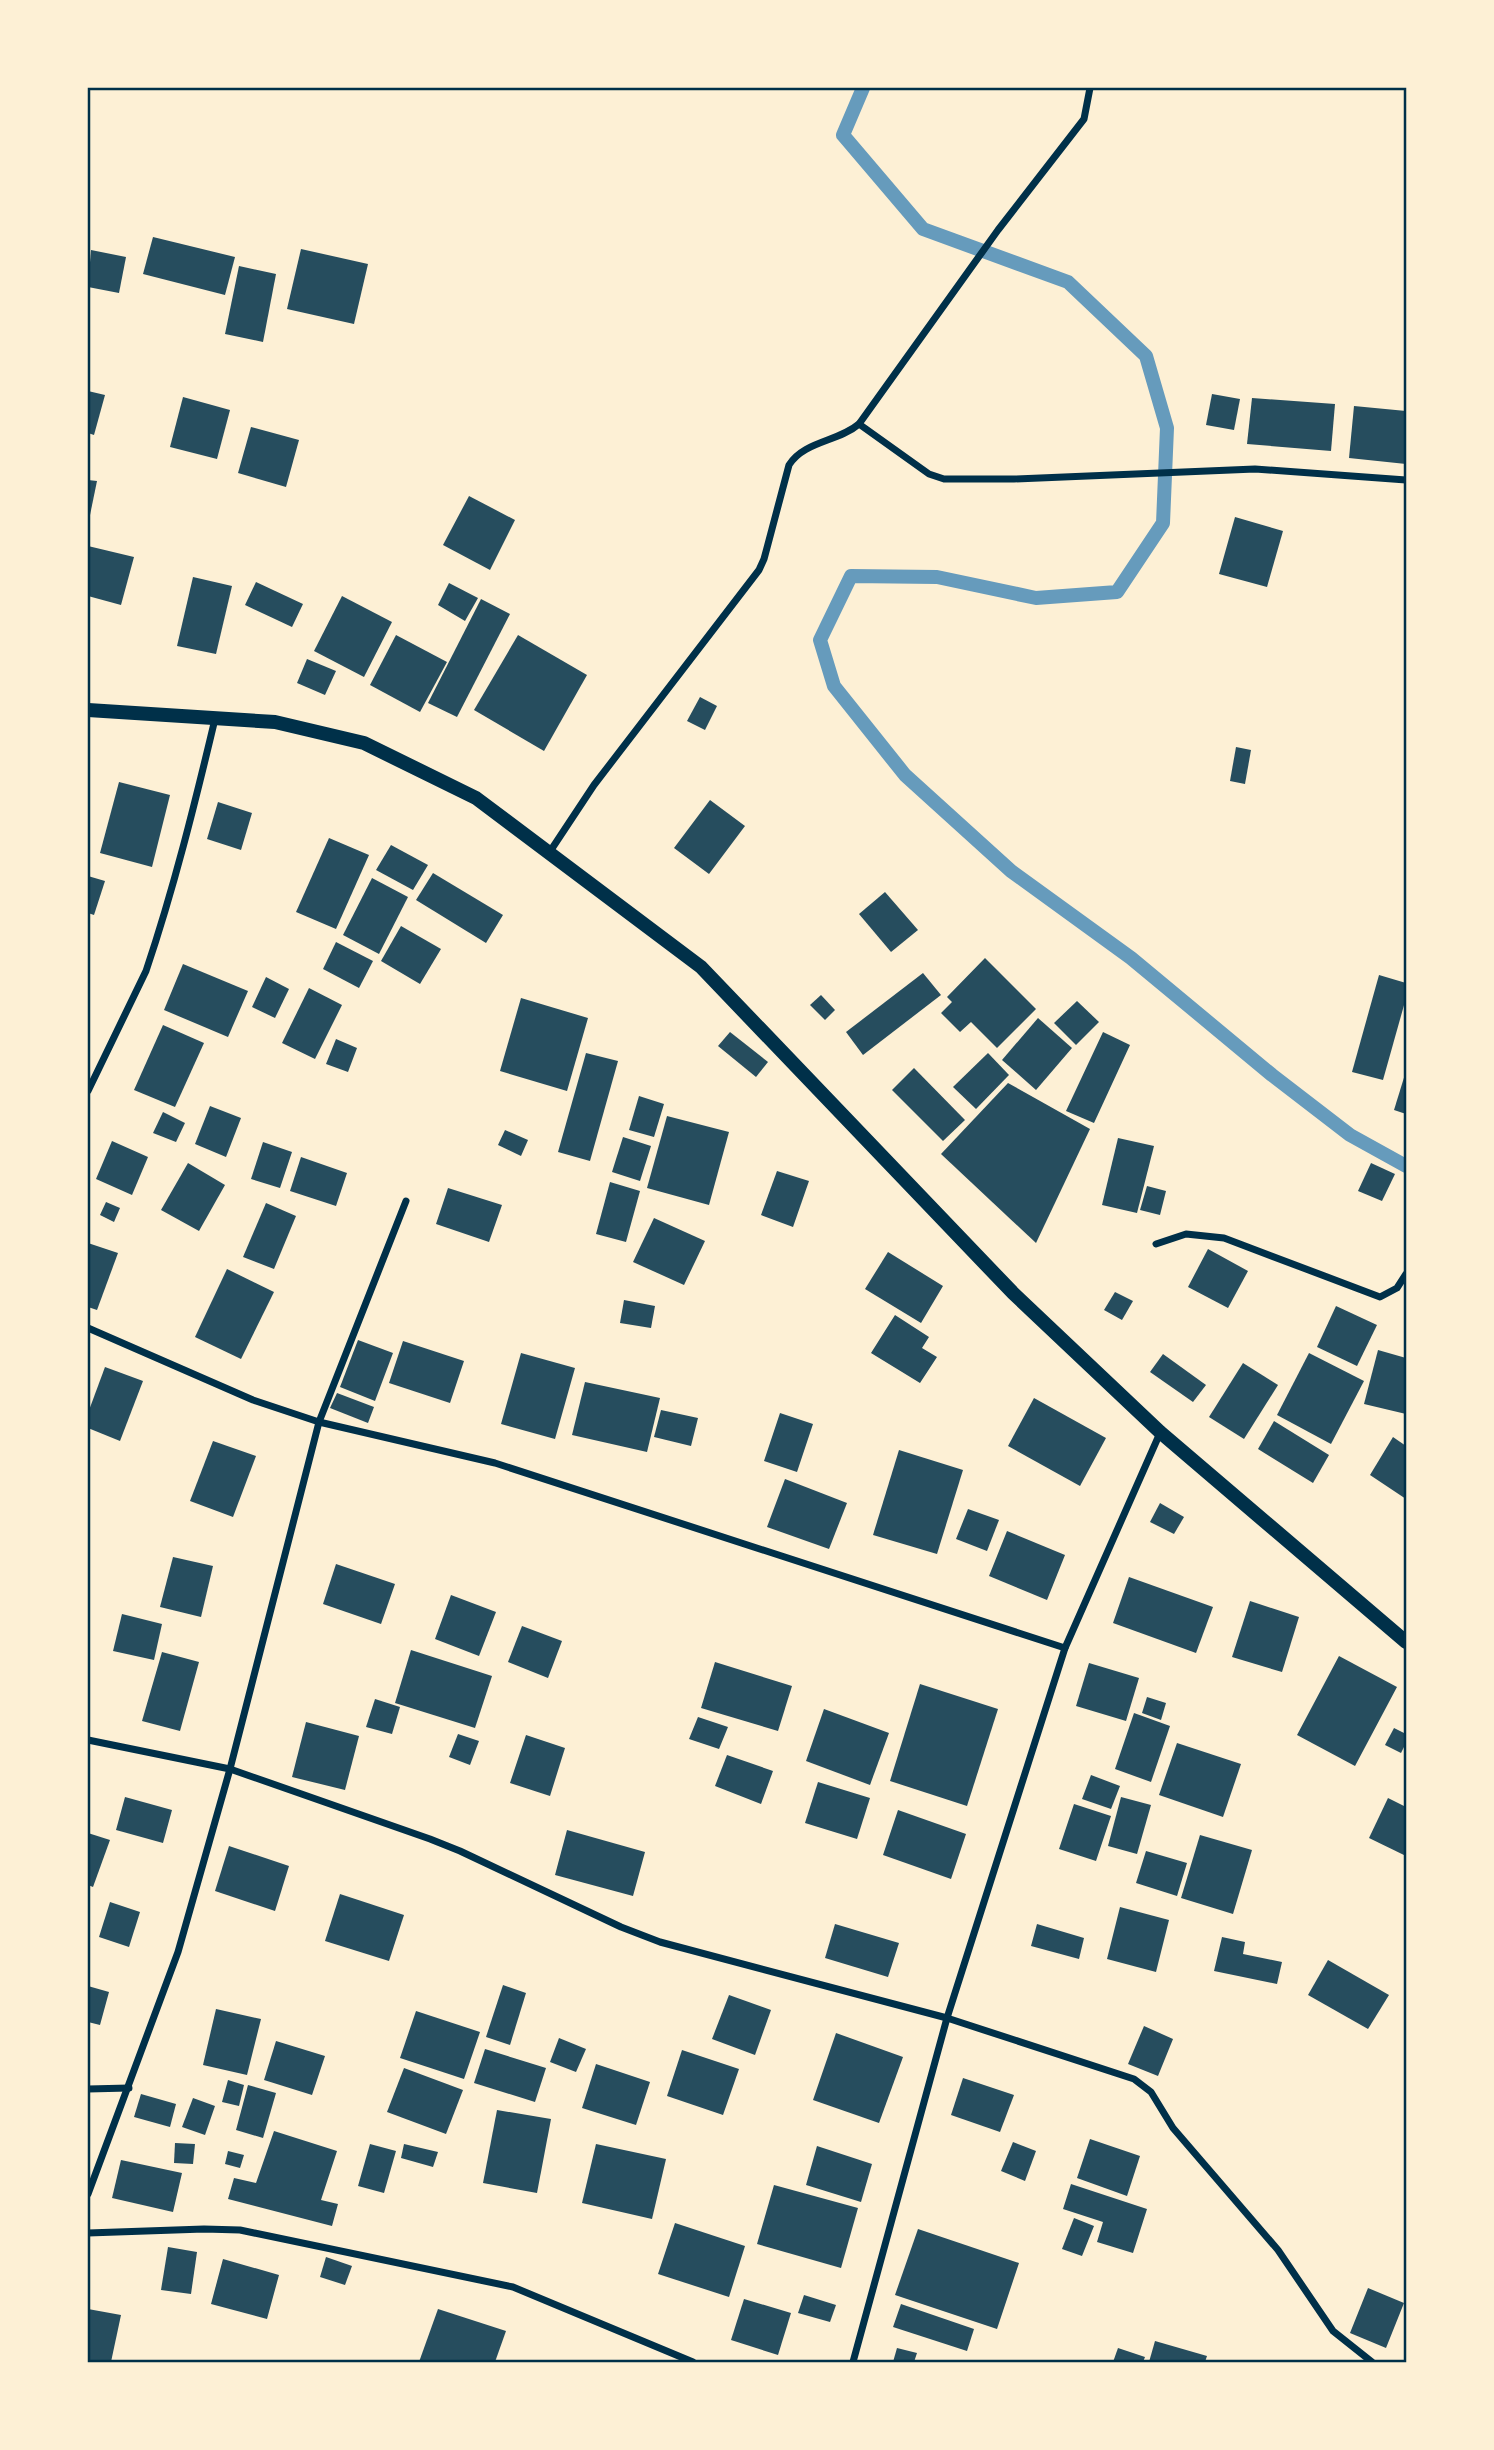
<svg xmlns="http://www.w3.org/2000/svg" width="1494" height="2450" viewBox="0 0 1494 2450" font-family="Figtree,sans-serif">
<rect width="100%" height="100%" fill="#fdf0d5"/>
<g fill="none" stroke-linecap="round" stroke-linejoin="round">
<polyline stroke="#669bbc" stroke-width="14" points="863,88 843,135 923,229 1068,282 1146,356 1167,428 1163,523 1117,592 1036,598 937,577 851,576 820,640 834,686 905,775 1011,871 1131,958 1272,1075 1350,1135 1406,1166"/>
</g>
<g fill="#264d5e">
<polygon points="153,237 235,257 225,295 143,274"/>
<polygon points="301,249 368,264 354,324 287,309"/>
<polygon points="91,250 126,257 119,293 88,287"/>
<polygon points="239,266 276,274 263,342 225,334"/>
<polygon points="88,391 105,395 94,435 88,433"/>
<polygon points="1212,394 1240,399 1234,430 1206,425"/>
<polygon points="183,397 230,410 217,459 170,447"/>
<polygon points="1252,398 1335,404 1331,451 1247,444"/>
<polygon points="1354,406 1406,411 1406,464 1349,458"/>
<polygon points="251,427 299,440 286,487 238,473"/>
<polygon points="88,480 97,481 89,520 88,520"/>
<polygon points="469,496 515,520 490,570 443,545"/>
<polygon points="1235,517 1283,531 1267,587 1219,574"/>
<polygon points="88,546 134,557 121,605 88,596"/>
<polygon points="193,577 232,586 216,654 177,646"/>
<polygon points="256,582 303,604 292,627 245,605"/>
<polygon points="449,583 478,598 465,621 438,605"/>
<polygon points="342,596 392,622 364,677 314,651"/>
<polygon points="481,599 510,614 457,717 428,703"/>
<polygon points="396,635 447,662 420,712 370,685"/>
<polygon points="518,635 587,675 544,751 474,710"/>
<polygon points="307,659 336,671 325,695 297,683"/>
<polygon points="700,697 717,706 705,730 687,721"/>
<polygon points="1236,747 1251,750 1245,784 1230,781"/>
<polygon points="119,782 170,795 152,867 100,853"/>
<polygon points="710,800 745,826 709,874 674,848"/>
<polygon points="218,802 252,813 241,850 207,839"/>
<polygon points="329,838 369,855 336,929 296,912"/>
<polygon points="391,845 428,865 413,890 376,870"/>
<polygon points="433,873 503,915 486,943 416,900"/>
<polygon points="88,876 105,881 94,915 88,913"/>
<polygon points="372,878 408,897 379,954 343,935"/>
<polygon points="885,892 918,930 891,952 859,914"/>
<polygon points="401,926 441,949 420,984 381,961"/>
<polygon points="336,942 373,961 359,988 323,969"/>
<polygon points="985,958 1036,1009 997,1048 971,1022 960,1032 941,1013 952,1002 947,997"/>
<polygon points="183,964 248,991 228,1037 164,1010"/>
<polygon points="923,973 941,995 863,1055 846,1032"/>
<polygon points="1379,975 1406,983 1406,998 1383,1080 1352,1072"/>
<polygon points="266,977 289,989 275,1018 252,1007"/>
<polygon points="309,988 342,1005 315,1059 282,1043"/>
<polygon points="821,995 835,1010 825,1020 810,1005"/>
<polygon points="521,998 588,1018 567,1091 500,1071"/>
<polygon points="1077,1001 1099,1022 1076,1045 1054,1023"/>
<polygon points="1038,1018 1072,1048 1036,1090 1002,1060"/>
<polygon points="163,1025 204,1043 175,1107 134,1090"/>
<polygon points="730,1032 768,1062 756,1077 718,1046"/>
<polygon points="1103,1032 1130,1045 1094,1123 1066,1111"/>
<polygon points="336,1039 357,1048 348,1072 326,1064"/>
<polygon points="586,1053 618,1061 590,1161 558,1152"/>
<polygon points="988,1053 1009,1075 976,1109 953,1087"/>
<polygon points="914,1068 965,1120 943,1141 892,1090"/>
<polygon points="1406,1071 1406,1114 1394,1110"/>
<polygon points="1008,1083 1090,1129 1036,1243 941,1154"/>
<polygon points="639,1096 664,1104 654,1137 629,1130"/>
<polygon points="210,1106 241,1118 226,1157 195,1144"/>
<polygon points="163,1112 185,1123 176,1142 153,1133"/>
<polygon points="667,1116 729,1132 709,1205 647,1188"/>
<polygon points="505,1130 528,1140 521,1156 498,1145"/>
<polygon points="623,1137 651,1146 640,1181 612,1172"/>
<polygon points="1118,1138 1154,1146 1137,1213 1102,1205"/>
<polygon points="112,1141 148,1157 132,1195 96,1179"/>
<polygon points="263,1142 292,1152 280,1188 251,1179"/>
<polygon points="301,1157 347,1173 336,1206 290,1191"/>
<polygon points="188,1163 225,1185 199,1231 161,1210"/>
<polygon points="1371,1163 1395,1174 1382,1201 1358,1191"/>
<polygon points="777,1171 809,1181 793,1227 761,1215"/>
<polygon points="610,1182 640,1191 626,1242 596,1234"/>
<polygon points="1147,1186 1166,1191 1160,1215 1140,1210"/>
<polygon points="448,1188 502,1205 489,1242 436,1224"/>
<polygon points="106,1202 120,1208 114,1222 100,1215"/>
<polygon points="266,1203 296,1216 274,1269 243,1257"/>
<polygon points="654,1218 705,1241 684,1285 633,1262"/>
<polygon points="88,1243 118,1253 97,1310 88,1307"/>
<polygon points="1208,1249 1248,1271 1228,1308 1188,1287"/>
<polygon points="888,1252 943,1286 921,1323 865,1289"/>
<polygon points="227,1269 274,1292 241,1359 195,1337"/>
<polygon points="1115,1292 1133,1301 1122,1320 1104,1310"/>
<polygon points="624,1300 655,1306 651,1328 620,1323"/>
<polygon points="1336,1306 1377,1325 1357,1366 1317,1347"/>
<polygon points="895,1315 929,1337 922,1348 937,1357 920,1383 871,1353"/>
<polygon points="358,1340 393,1353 375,1401 340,1387"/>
<polygon points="403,1341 464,1361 450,1403 389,1383"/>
<polygon points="1378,1350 1406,1358 1406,1414 1364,1404"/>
<polygon points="521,1353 575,1368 555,1439 501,1424"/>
<polygon points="1309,1353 1364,1381 1331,1444 1277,1415"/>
<polygon points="1163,1354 1206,1385 1193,1402 1150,1372"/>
<polygon points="1243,1363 1278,1385 1244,1439 1209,1417"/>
<polygon points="105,1367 143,1381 120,1441 88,1428 88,1413"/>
<polygon points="585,1382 660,1398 647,1452 572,1435"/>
<polygon points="337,1393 374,1407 368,1423 330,1408"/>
<polygon points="1034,1398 1106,1438 1080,1486 1008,1446"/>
<polygon points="661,1410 698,1418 691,1446 654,1437"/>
<polygon points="780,1413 813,1424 797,1472 764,1461"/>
<polygon points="1274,1421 1329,1455 1313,1483 1258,1449"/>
<polygon points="1393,1437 1406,1446 1406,1499 1370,1475"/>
<polygon points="213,1441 256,1456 233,1517 190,1501"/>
<polygon points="899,1450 963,1470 937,1554 873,1535"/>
<polygon points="785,1479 847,1503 829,1549 767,1527"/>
<polygon points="1160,1503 1184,1517 1174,1534 1150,1522"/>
<polygon points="968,1509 999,1520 987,1551 956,1539"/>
<polygon points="1007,1531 1065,1555 1047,1600 989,1576"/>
<polygon points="173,1557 213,1566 201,1617 160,1607"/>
<polygon points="336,1564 395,1584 381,1624 323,1604"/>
<polygon points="1129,1577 1213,1607 1196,1653 1113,1623"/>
<polygon points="451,1595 496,1612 479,1656 435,1639"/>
<polygon points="1250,1601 1299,1617 1282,1672 1232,1657"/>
<polygon points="122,1614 162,1624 154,1660 113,1651"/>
<polygon points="522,1626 562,1641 548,1678 508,1662"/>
<polygon points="411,1650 492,1676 475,1728 395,1703"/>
<polygon points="162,1652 199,1662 180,1731 142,1721"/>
<polygon points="1339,1656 1397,1687 1355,1766 1297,1735"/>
<polygon points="715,1662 792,1686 778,1731 701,1708"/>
<polygon points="1089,1663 1139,1678 1126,1721 1076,1706"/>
<polygon points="920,1684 998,1709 967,1806 890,1781"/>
<polygon points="1147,1697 1166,1703 1161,1720 1142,1713"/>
<polygon points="375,1699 400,1707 392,1734 366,1727"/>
<polygon points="824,1709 889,1733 870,1785 806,1761"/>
<polygon points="1134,1713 1170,1726 1151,1782 1115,1769"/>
<polygon points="698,1717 728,1727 719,1749 689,1739"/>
<polygon points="306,1722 359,1736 345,1790 292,1777"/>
<polygon points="1394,1728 1406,1734 1406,1743 1401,1753 1385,1745"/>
<polygon points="458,1734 479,1741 470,1765 449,1757"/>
<polygon points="526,1735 565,1748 550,1796 510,1783"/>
<polygon points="1177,1743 1241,1764 1223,1817 1159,1795"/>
<polygon points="727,1755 773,1771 761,1804 715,1786"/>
<polygon points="1091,1775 1120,1786 1111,1809 1082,1799"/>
<polygon points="818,1782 870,1798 857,1839 805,1823"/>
<polygon points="125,1797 172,1810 163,1843 116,1830"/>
<polygon points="1121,1797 1151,1805 1137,1854 1108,1846"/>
<polygon points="1388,1798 1406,1807 1406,1856 1369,1838"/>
<polygon points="1074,1804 1111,1816 1096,1861 1059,1849"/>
<polygon points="898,1810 966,1834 951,1879 883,1855"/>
<polygon points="567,1830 645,1852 633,1896 555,1875"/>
<polygon points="88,1833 110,1840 93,1887 88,1885"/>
<polygon points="1200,1835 1252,1850 1233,1914 1181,1898"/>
<polygon points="229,1846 289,1866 275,1911 215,1891"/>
<polygon points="1146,1851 1187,1863 1177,1896 1136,1883"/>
<polygon points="340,1894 404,1915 389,1961 325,1941"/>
<polygon points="110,1902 140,1912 129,1947 99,1937"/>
<polygon points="1120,1907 1169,1920 1156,1972 1107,1959"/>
<polygon points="835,1924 899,1943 888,1977 825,1958"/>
<polygon points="1037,1924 1084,1938 1079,1959 1031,1946"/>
<polygon points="1222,1937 1245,1942 1243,1954 1282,1962 1277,1984 1214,1971"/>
<polygon points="1328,1960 1389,1995 1368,2029 1308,1995"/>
<polygon points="503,1985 526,1993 510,2045 486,2037"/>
<polygon points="88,1986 109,1992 100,2025 88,2022"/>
<polygon points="729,1995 771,2010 755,2055 712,2039"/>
<polygon points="216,2009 261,2019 247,2075 203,2065"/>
<polygon points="416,2011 480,2032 464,2079 400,2058"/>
<polygon points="1144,2026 1173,2039 1158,2076 1128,2064"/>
<polygon points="836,2033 903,2057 879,2123 813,2100"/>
<polygon points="559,2038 586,2049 576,2072 550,2062"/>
<polygon points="276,2041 325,2056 312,2095 264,2080"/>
<polygon points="485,2049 546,2068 535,2102 474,2083"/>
<polygon points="682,2050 739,2069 723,2115 667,2096"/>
<polygon points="596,2064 650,2082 636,2125 582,2108"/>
<polygon points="404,2068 463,2090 446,2134 387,2112"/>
<polygon points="963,2078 1014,2095 1000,2132 951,2115"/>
<polygon points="228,2080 244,2085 239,2106 222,2102"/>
<polygon points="248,2085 276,2093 263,2138 236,2130"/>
<polygon points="141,2094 176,2104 170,2127 134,2117"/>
<polygon points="193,2098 215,2106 205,2135 182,2127"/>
<polygon points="497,2110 551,2119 537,2193 483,2183"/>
<polygon points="274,2131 337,2151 321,2200 338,2204 332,2226 228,2199 234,2178 256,2183"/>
<polygon points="1090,2139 1140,2156 1127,2196 1077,2178"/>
<polygon points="1013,2142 1036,2151 1025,2181 1001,2171"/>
<polygon points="175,2143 195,2144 193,2164 174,2163"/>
<polygon points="370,2144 396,2151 384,2193 358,2186"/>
<polygon points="404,2144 438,2152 433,2167 401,2158"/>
<polygon points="596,2144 666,2159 652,2219 582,2203"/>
<polygon points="817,2146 872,2164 861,2202 806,2185"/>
<polygon points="228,2151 244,2155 240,2168 225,2164"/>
<polygon points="121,2160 182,2173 173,2212 112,2198"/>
<polygon points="1071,2184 1147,2209 1133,2253 1097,2242 1103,2222 1063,2209"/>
<polygon points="774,2185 858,2208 841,2268 757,2244"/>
<polygon points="1074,2218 1094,2226 1082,2256 1062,2249"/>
<polygon points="675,2223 745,2246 729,2297 658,2274"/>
<polygon points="918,2229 1019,2263 997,2329 895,2295"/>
<polygon points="168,2247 197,2252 191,2294 161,2290"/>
<polygon points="326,2257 352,2266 345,2285 320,2277"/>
<polygon points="223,2259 279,2275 267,2319 211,2304"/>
<polygon points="1368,2288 1404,2303 1386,2348 1350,2333"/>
<polygon points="804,2295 836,2305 830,2322 798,2313"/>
<polygon points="744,2299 791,2313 778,2355 731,2340"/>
<polygon points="901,2304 974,2329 967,2351 893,2327"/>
<polygon points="88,2309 121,2315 111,2362 88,2362"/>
<polygon points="438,2309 506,2331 495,2362 419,2362"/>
<polygon points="1155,2341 1207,2356 1205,2362 1149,2362"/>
<polygon points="897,2348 917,2353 914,2362 893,2362"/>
<polygon points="1118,2348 1145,2357 1143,2362 1113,2362"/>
</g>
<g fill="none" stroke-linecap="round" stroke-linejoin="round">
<g stroke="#003049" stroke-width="7">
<polyline points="859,424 929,474 944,479 1014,479 1255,469 1406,480"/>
<path d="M549,853l45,-68 165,-215 5,-11 25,-94c15,-24 49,-23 70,-41l139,-194 86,-111 6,-31"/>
<path d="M88,1091l58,-120c28,-83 49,-168 69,-252"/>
<polyline points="1156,1244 1186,1234 1224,1238 1380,1297 1397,1288 1406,1274"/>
<polyline points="88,1328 253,1400 319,1422 495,1463 1065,1648"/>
<polyline points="88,1740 230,1769 430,1839 460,1851 621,1927 660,1942 947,2018 1134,2079 1151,2092 1173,2128 1278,2250 1333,2331 1372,2362"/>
<polyline points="88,2089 129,2088"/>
<polyline points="88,2194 178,1952 230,1769 319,1422 406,1201"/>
<polyline points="88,2233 204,2229 240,2230 513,2287 693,2362"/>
<polyline points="853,2362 947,2018 1065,1648 1160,1433"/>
</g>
<polyline stroke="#003049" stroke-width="14" points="88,710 275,722 364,743 476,798 701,967 1013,1293 1160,1432 1406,1642"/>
</g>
<rect width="1494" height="2450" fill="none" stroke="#fdf0d5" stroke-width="178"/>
<rect x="89" y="89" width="1316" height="2272" fill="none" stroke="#003049" stroke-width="2.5"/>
</svg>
